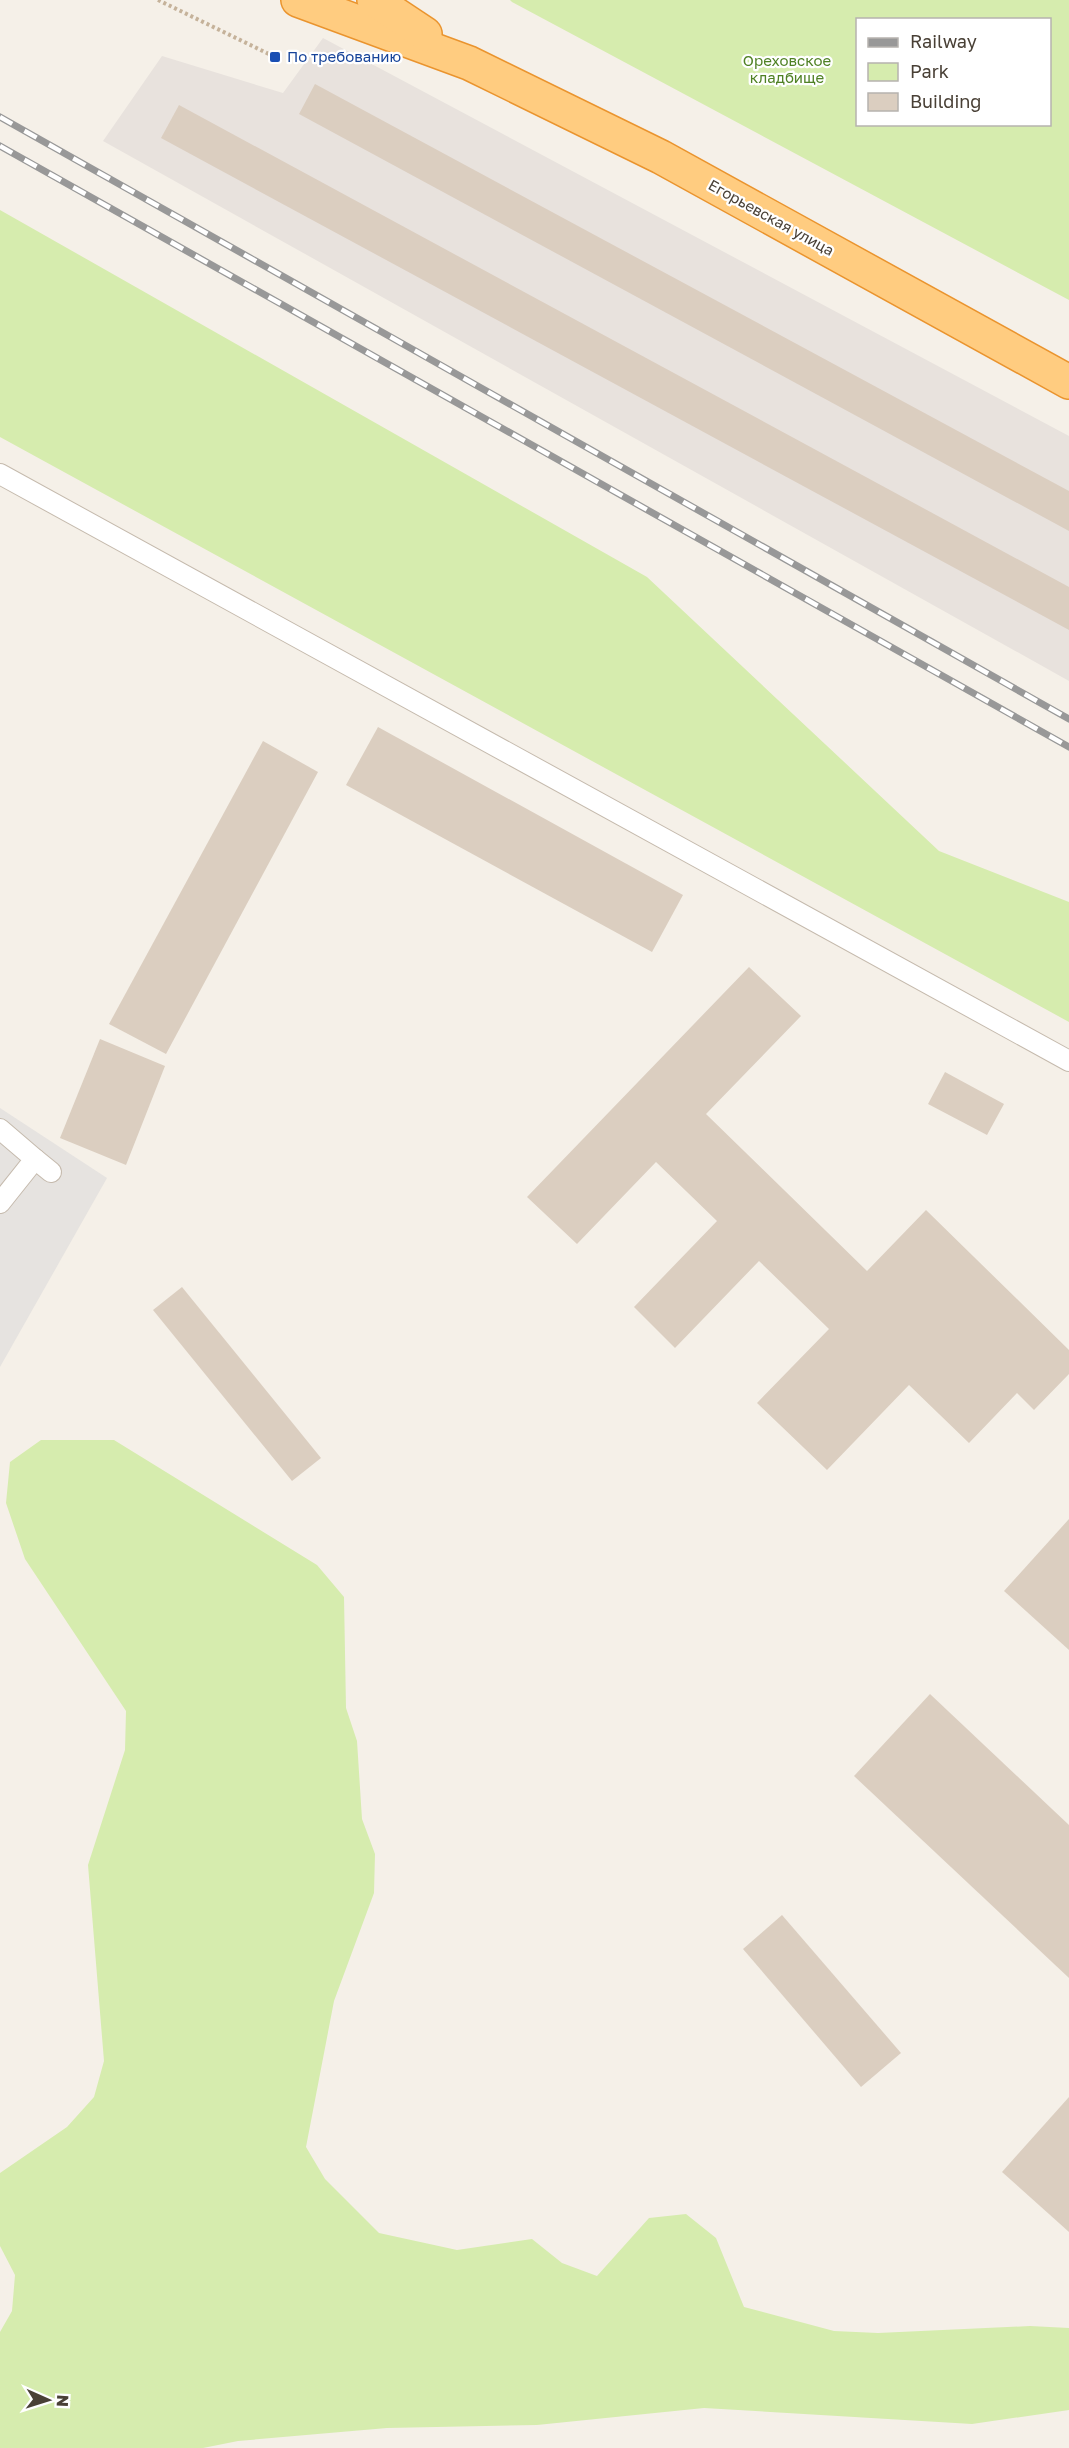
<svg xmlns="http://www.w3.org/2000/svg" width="1069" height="2448" viewBox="0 0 1069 2448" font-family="'Golos Text',sans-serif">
<rect width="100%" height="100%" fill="#f5f0e8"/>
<polygon fill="#e8e2dd" points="323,38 1069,436 1069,681 103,141 162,56 283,93"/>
<g fill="#d6ecae" fill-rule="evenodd">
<path d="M510,0h559v300l-557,-298zM858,20h192v104h-192z"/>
<polygon points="0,210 647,577 939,851 1069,902 1069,1022 0,437"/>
<polygon points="41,1440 114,1440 317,1565 344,1597 346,1708 357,1741 362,1819 375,1854 374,1893 334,2001 306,2147 325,2179 379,2233 457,2250 532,2239 562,2263 597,2276 649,2218 686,2214 716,2238 744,2307 834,2331 878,2333 1030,2326 1069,2328 1069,2410 972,2424 704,2408 537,2425 387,2428 238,2441 203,2448 0,2448 0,2332 12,2311 15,2275 0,2246 0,2173 67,2127 94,2097 104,2061 88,1865 125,1750 126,1711 25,1559 6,1503 10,1462"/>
</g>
<polygon fill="#e6e3e0" points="0,1108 107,1178 0,1367"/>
<g fill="#dbcec0">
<polygon points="315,84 1069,491 1069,531 299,114"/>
<polygon points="179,105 1069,587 1069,630 161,138"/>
<polygon points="378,727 683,895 652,952 346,785"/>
<polygon points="263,741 318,772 166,1054 109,1024"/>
<polygon points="749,967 801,1016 706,1114 867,1271 926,1210 1069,1350 1069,1374 1034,1410 1017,1393 969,1443 909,1385 827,1470 757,1403 829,1329 759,1261 675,1348 634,1307 717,1221 656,1162 577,1244 527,1197"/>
<polygon points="100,1039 165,1066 126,1165 60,1138"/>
<polygon points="945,1072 1004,1104 987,1135 928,1104"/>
<polygon points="182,1287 321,1458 292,1481 153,1310"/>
<polygon points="1069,1519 1069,1650 1004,1591"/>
<polygon points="930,1694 1069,1825 1069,1978 854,1776"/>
<polygon points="782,1915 901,2053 861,2087 743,1949"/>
<polygon points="1069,2097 1069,2232 1002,2172"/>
</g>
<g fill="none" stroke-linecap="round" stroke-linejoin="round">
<g stroke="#c5baad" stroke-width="22">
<g id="service">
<polyline points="0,474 1069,1061"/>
<polyline points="0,1129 35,1159 0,1203"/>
<polyline points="35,1159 51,1172"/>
</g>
</g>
<g stroke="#ea942e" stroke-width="36">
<g id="trunk">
<polyline points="298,0 469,63 661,157 1069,382"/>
<polyline points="374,0 425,34"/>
</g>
</g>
<polyline stroke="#c5b29a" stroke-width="4" stroke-dasharray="3 3" stroke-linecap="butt" points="158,0 275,57"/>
<use href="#service" stroke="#fff" stroke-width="20"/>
<use href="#trunk" stroke="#ffcc80" stroke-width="33"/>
<g stroke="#989898" stroke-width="7">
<g id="rail">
<polyline points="0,117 1069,719"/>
<polyline points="0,146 1069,747"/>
</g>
</g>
<use href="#rail" stroke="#fff" stroke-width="4.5" stroke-dasharray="14" stroke-linecap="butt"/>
</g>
<rect fill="#1a4fb4" stroke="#fff" stroke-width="2" x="269" y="51" width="12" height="12" rx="3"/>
<g text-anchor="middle" stroke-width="4.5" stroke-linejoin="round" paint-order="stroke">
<g font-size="15" fill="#164399" stroke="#fff" text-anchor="start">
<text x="287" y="62">По требованию</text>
</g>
<g font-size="15" fill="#4f8124" stroke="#fff">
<text x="787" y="66">Ореховское<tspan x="787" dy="17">кладбище</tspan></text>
</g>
<g font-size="15" fill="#494036" stroke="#fff">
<text transform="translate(771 218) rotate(29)" y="5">Егорьевская улица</text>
</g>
</g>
<rect x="856" y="18" width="195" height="108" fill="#ffffff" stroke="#b6b3af" stroke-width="1.5"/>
<rect x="868" y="38" width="30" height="9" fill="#989898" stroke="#b6b3af" stroke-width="1.5"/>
<text x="910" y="48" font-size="18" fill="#494036">Railway</text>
<rect x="868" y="63" width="30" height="18" fill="#d6ecae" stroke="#b6b3af" stroke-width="1.5"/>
<text x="910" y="78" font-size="18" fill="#494036">Park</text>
<rect x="868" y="93" width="30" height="18" fill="#dbcec0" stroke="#b6b3af" stroke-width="1.5"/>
<text x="910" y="108" font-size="18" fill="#494036">Building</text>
<g transform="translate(48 2400) rotate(93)" stroke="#ffffff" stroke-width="4.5" paint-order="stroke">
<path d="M0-4.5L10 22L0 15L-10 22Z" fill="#494036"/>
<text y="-9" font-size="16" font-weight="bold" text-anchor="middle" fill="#494036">N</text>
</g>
</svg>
